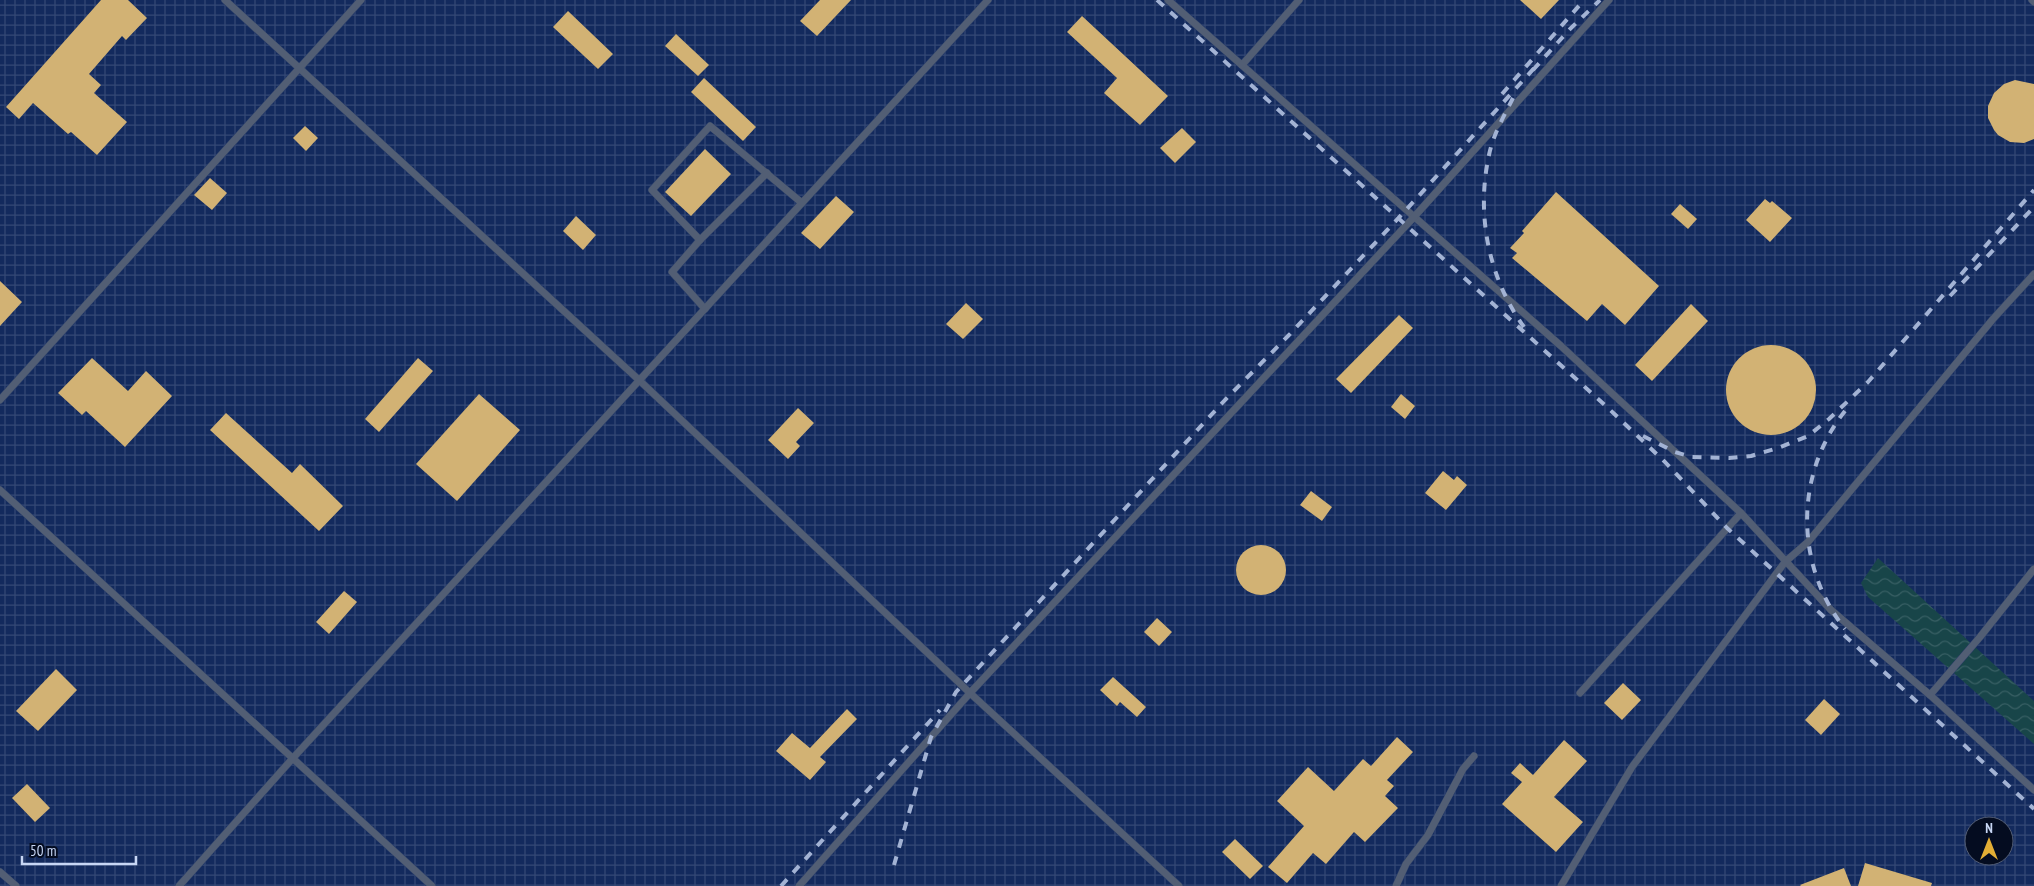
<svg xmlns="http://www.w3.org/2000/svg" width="2034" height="886" viewBox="0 0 2034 886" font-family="'PT Sans Narrow',sans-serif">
<defs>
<pattern id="industrial-grid" width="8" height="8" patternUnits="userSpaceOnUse" patternTransform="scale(1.25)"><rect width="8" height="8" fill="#132a5d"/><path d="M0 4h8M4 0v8" fill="none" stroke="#344875"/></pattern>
<pattern id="water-waves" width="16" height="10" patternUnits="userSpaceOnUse" patternTransform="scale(1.25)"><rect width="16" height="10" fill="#184549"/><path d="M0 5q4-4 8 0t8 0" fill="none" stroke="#385f64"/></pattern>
</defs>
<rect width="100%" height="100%" fill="#0c214e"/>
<path fill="url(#industrial-grid)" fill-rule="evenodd" d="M0,0h2034v886h-2034zM1974,826h30v30h-30z"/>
<polygon fill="url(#water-waves)" points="1878,558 2034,701 2034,744 1868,597 1861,583"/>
<g fill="#d2b274">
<polygon points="101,0 128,0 147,18 126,40 122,36 89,74 101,85 94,93 127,122 97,155 71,132 68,134 33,103 19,119 6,107"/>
<polygon points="820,0 851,0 817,36 800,21"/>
<polygon points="1520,0 1559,0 1541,19"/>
<polygon points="568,11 613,54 598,69 553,27"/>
<polygon points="1082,16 1168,96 1140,125 1104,93 1117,78 1067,32"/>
<polygon points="676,34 709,65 698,76 665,46"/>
<polygon points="704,78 756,127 743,141 691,92"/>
<polygon points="2015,80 2034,84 2034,139 2024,143 2010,142 1998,135 1994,130 1988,118 1988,106 1994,93 2004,84"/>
<polygon points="305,126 318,138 306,151 293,138"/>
<polygon points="1182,128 1196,142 1175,163 1160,148"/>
<polygon points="705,149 731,174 691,216 665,192"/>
<polygon points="210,178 227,193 212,210 194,195"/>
<polygon points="1556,192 1659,286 1625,325 1602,304 1587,321 1512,258 1517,253 1510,248 1524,233 1522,231"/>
<polygon points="836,196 854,212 820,249 801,233"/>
<polygon points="1765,199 1770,203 1772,201 1792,218 1770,242 1746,220"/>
<polygon points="1680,204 1697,219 1688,229 1671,214"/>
<polygon points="576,216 596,235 583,250 563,231"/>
<polygon points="0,281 22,302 0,326"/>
<polygon points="966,303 983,319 963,339 946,324"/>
<polygon points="1691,304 1708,321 1652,381 1635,365"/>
<polygon points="1399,315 1413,328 1351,393 1336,379"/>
<circle cx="1771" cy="390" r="45"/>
<polygon points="92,358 128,391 146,371 172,396 125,447 86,411 82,415 58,393"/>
<polygon points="418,358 433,371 379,432 365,419"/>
<polygon points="479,394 520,430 457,501 416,464"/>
<polygon points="1401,394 1415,406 1405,419 1391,407"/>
<polygon points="798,408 814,423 796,442 800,446 788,459 768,440"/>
<polygon points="226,413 292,473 300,464 343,506 319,531 210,430"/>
<polygon points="1443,471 1454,480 1457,476 1467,485 1446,510 1425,493"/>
<polygon points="1311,491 1332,507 1322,521 1300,505"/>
<circle cx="1261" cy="570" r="25"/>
<polygon points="344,591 357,602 329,634 316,622"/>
<polygon points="1157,618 1172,632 1159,646 1144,632"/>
<polygon points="56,669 77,690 38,731 16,711"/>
<polygon points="1113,677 1146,707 1137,717 1120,702 1117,706 1100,690"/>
<polygon points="1623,683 1641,700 1622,720 1604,703"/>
<polygon points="1824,699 1840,714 1821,735 1805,720"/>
<polygon points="847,709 857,719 820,757 826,762 810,780 776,751 792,733 810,748"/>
<polygon points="1397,737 1413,752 1387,780 1394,786 1385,796 1398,808 1365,842 1354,832 1326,864 1313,853 1287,883 1268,867 1304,826 1277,801 1308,767 1334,791 1363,759 1371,766"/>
<polygon points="1564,740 1587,761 1554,797 1583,822 1556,852 1502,804 1522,782 1511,773 1520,763 1533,775"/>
<polygon points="27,784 50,808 35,822 12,798"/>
<polygon points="1235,839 1263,866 1250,879 1222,852"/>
<polygon points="1865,863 1932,883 1931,886 1858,886"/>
<polygon points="1844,868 1851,886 1801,886 1800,885"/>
</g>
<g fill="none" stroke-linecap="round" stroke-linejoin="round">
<g stroke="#2a3e69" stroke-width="8">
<g id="lane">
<polyline points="225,0 639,380 970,693 1179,886"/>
<polyline points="1168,0 1561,346 1741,513 1831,610 1930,695 2034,790"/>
<polyline points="2032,0 2034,2"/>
<polyline points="1242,65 1299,0"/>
<polyline points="700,240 652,190 710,126 802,203"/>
<polyline points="705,309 672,272 700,240 767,173"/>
<polyline points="0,400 361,0"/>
<polyline points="0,490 432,886"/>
<polyline points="1580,693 1741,513"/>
<polyline points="1930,695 1980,637 2034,569"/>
<polyline points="0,872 16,886"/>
<polyline points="179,886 293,758 988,0"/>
<polyline points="799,886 970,693 1414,217 1609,0"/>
<polyline points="1396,886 1406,864 1428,835 1463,769 1474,756"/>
<polyline points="1561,886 1632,767 1785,562 1808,542 1993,319 2034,274"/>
</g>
</g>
<use href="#lane" stroke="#525e74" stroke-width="7"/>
<g stroke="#a3b3d4" stroke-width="4" stroke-dasharray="9 9" stroke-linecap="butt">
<polyline points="1157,0 1607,407 1665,462 1727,528 2034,809"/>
<polyline points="1533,70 1570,29 1600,0"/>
<polyline points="1502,94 1584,0"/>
<path d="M1513,98c-9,18 -20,37 -24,57 -13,59 -1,122 35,172"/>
<polyline points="1950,296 2034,207"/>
<path d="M1845,411c-51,64 -50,155 0,218"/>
<polyline points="1643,436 1675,452 1692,457 1729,458 1751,456 1778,448 1808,436 1829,419 1868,382 2034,190"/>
<polyline points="894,865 931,737 956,692 1225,400 1289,335 1406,210 1537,65"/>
<polyline points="781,886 940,710"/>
</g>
</g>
<g transform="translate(1989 841)"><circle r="24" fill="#040c20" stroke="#525d75"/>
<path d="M0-4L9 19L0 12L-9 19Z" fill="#e3ae35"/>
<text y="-8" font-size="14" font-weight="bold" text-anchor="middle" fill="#c7d6f4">N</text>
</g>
<path d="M22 856v8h114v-8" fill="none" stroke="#c7d6f4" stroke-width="2.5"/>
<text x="30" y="856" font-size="15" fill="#c7d6f4" stroke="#040c20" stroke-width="4" paint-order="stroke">50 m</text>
</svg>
